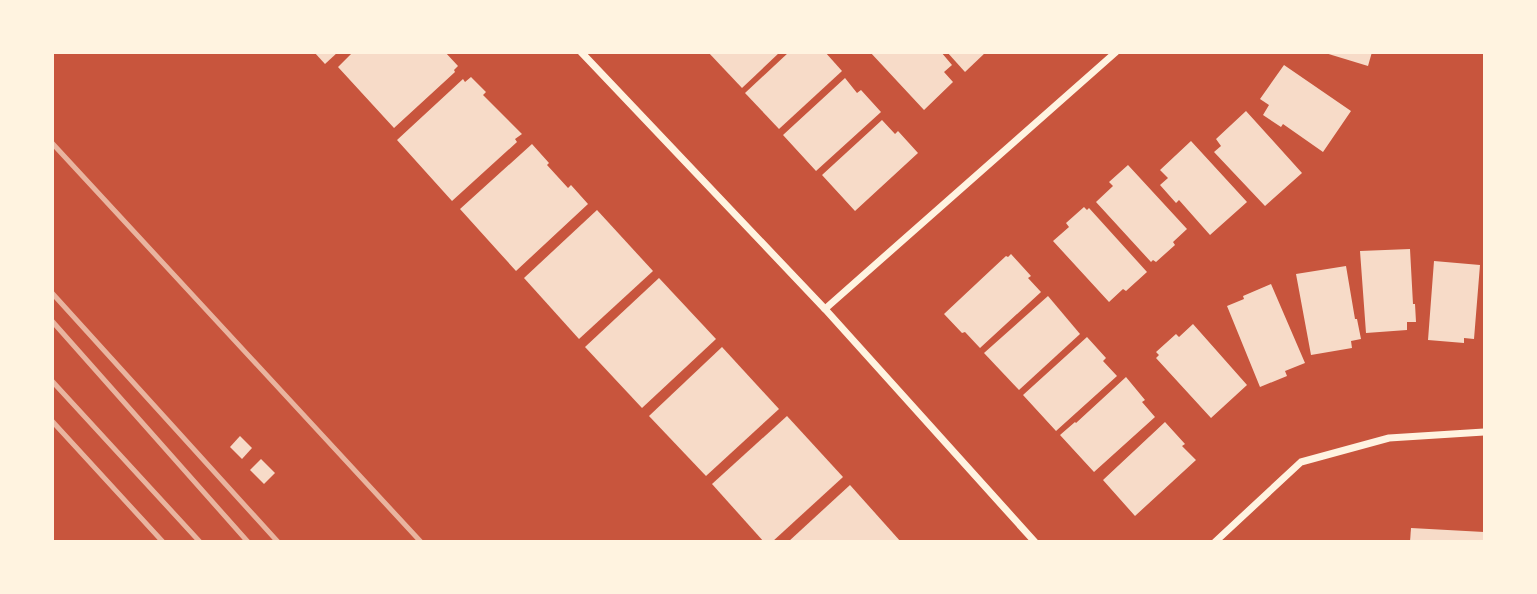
<svg xmlns="http://www.w3.org/2000/svg" width="1537" height="594" viewBox="0 0 1537 594" font-family="'Roboto Condensed',sans-serif">
<rect width="100%" height="100%" fill="#c8553d"/>
<g fill="#f7dbc8">
<polygon points="314,52 338,52 325,64"/>
<polygon points="353,52 445,52 458,66 454,70 455,72 394,128 338,67"/>
<polygon points="708,52 780,52 742,88"/>
<polygon points="789,52 825,52 842,71 779,129 745,93"/>
<polygon points="870,52 941,52 952,65 944,72 953,82 924,110"/>
<polygon points="947,52 986,52 965,72"/>
<polygon points="1322,52 1372,52 1368,66"/>
<polygon points="1284,65 1351,111 1323,152 1283,124 1281,127 1263,115 1269,105 1260,99"/>
<polygon points="471,77 486,92 483,95 522,134 515,139 517,142 452,201 397,140 463,79 465,82"/>
<polygon points="845,78 857,93 861,90 881,112 816,171 783,135"/>
<polygon points="1246,111 1302,173 1265,206 1214,152 1221,146 1216,139"/>
<polygon points="882,120 895,134 898,131 918,153 855,211 822,175"/>
<polygon points="1191,141 1247,202 1210,235 1179,200 1176,203 1160,185 1168,178 1160,170"/>
<polygon points="532,144 549,163 547,165 568,188 571,185 588,204 516,271 460,209"/>
<polygon points="1128,165 1187,229 1173,242 1175,245 1156,262 1153,260 1151,262 1096,202 1113,186 1109,182"/>
<polygon points="1084,207 1087,210 1089,208 1147,272 1126,291 1123,289 1109,302 1053,241 1069,227 1066,223"/>
<polygon points="597,210 653,271 579,339 524,278"/>
<polygon points="1410,249 1413,304 1415,304 1416,322 1407,322 1407,330 1366,333 1360,251"/>
<polygon points="1011,254 1031,276 1028,278 1041,292 980,348 965,332 962,333 944,314 992,269 1006,256 1008,257"/>
<polygon points="1434,261 1480,265 1474,339 1464,338 1464,343 1428,340"/>
<polygon points="1346,266 1355,319 1357,319 1361,339 1351,341 1352,348 1311,355 1296,274"/>
<polygon points="659,278 716,339 642,408 585,347"/>
<polygon points="1271,284 1305,363 1285,371 1287,376 1260,387 1227,306 1244,299 1243,296"/>
<polygon points="1048,296 1080,334 1019,390 984,353"/>
<polygon points="1193,324 1247,385 1211,418 1156,358 1159,355 1156,352 1176,334 1179,337"/>
<polygon points="1087,337 1106,358 1103,361 1117,376 1056,431 1023,395"/>
<polygon points="722,347 779,409 706,476 649,416"/>
<polygon points="1126,377 1145,400 1142,402 1155,417 1094,472 1060,435 1075,422 1076,423"/>
<polygon points="787,416 843,477 772,542 764,542 712,484"/>
<polygon points="1165,422 1185,444 1182,446 1196,460 1135,516 1103,480"/>
<polygon points="240,436 252,448 242,459 230,447"/>
<polygon points="261,459 275,473 264,484 250,470"/>
<polygon points="850,485 901,542 788,542"/>
<polygon points="1411,528 1484,532 1484,542 1410,542"/>
</g>
<g fill="none" stroke-linecap="round" stroke-linejoin="round">
<g stroke="#fff3e0" stroke-width="7">
<polyline points="581,52 825,309 1035,542"/>
<polyline points="825,309 1116,52"/>
<polyline points="1215,542 1301,462 1389,438 1484,432"/>
</g>
<g stroke="#e9b49f" stroke-width="5">
<polyline points="52,143 421,542"/>
<polyline points="52,293 278,542"/>
<polyline points="52,321 248,542"/>
<polyline points="52,381 200,542"/>
<polyline points="52,421 163,542"/>
</g>
</g>
<rect width="1537" height="594" fill="none" stroke="#fff3e0" stroke-width="108"/>
</svg>
